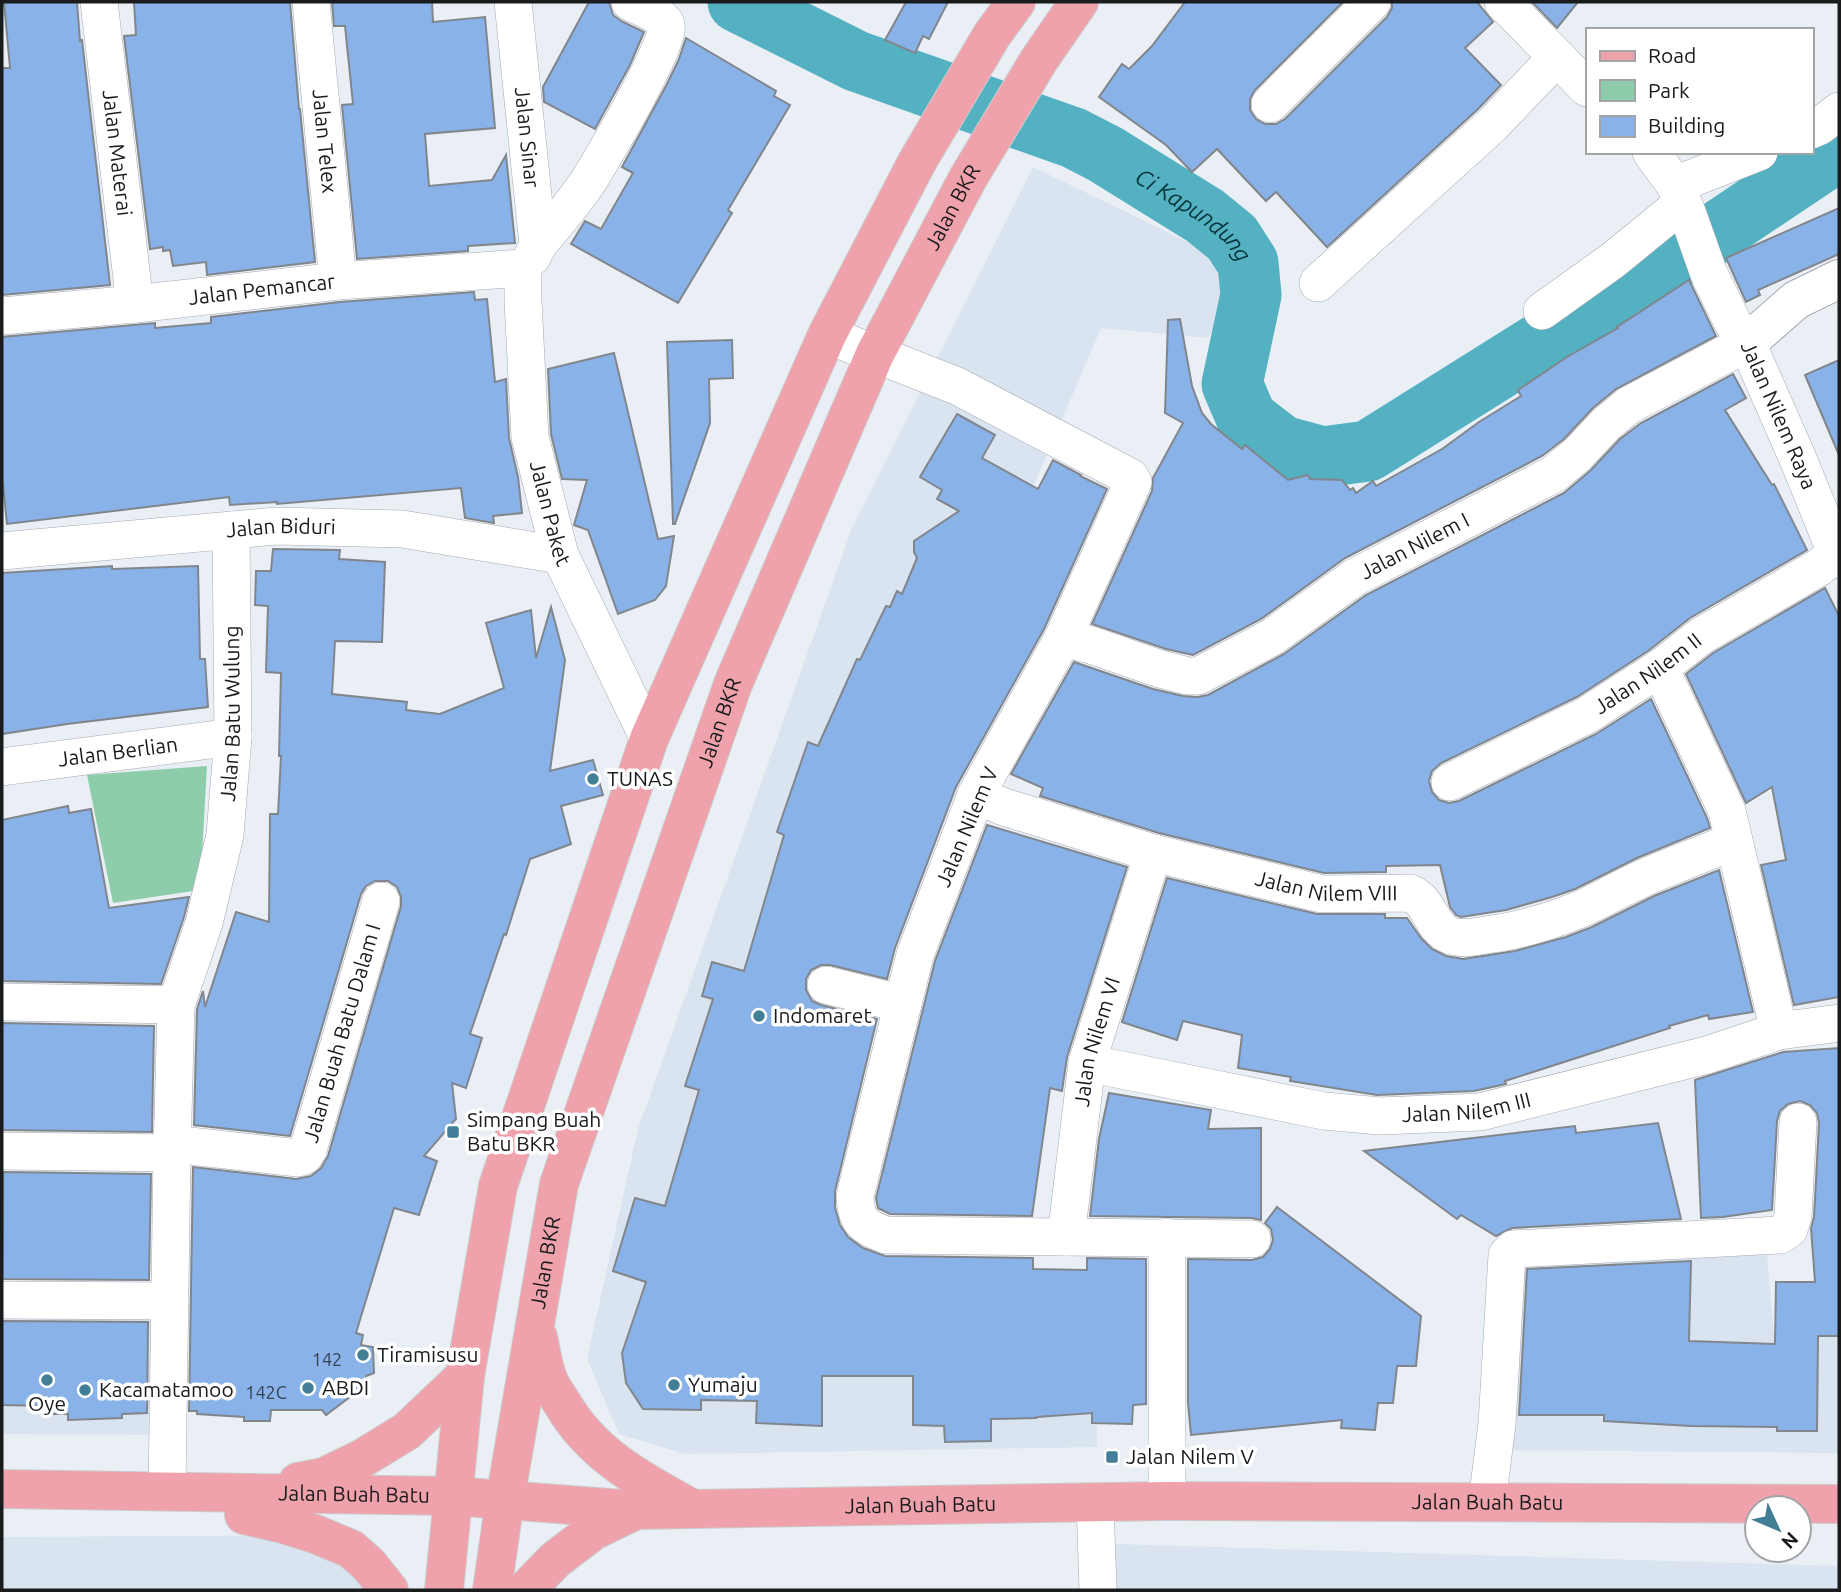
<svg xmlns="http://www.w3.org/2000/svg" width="1841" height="1592" viewBox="0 0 1841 1592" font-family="Ubuntu,sans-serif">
<rect width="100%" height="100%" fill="#eaeff5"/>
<g fill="#dae3f0">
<polygon points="1033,167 1246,270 1208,338 1101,328 823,979 726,1267 1096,1333 1097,1447 685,1454 619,1434 587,1359 638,1129 852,528"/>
<polygon points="1766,1243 1774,1334 1839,1335 1839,1453 1505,1450 1500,1245"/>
<polygon points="2,1307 163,1307 161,1435 2,1434"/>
<polygon points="317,1535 383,1590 2,1590 2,1537"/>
<polygon points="1115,1544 1839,1566 1839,1590 1117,1590"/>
</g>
<polygon fill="#8ecdab" points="207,766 200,890 113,903 87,775"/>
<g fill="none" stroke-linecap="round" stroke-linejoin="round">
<path stroke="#54b1c1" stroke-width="61" id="s1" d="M738,2l118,59 218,77 31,16 100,62 27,22 16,25 3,32 -19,89 15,35 35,27 41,11 45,-6 337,-211 134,-90"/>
</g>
<g fill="#89b2e9" stroke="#81868c" stroke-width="2">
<polygon points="4,2 77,2 80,41 82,40 110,285 2,295 2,68 10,68"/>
<polygon points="134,2 290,2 299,109 300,109 315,262 207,275 206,262 173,266 170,250 163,251 163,247 150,249 124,36 136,35"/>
<polygon points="332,2 432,2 433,22 485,17 495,128 425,134 429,186 492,180 506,155 515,243 468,246 468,251 357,259 342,105 353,104 345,26 334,26"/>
<polygon points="589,2 609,2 613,15 621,21 644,32 630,65 595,129 544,102 543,87"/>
<polygon points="906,2 948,2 929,39 923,36 915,53 885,40"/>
<polygon points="1185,2 1343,2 1255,90 1250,99 1250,110 1256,119 1265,124 1276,124 1285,119 1387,17 1392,8 1392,2 1477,2 1493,22 1465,48 1501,85 1477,110 1327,247 1276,192 1266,201 1217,149 1192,172 1166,145 1099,97 1122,64 1129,69 1152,46"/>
<polygon points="1532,2 1578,2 1557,28"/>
<polygon points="686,38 776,91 774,96 790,105 728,210 732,213 678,303 571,244 585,221 601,229 633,173 622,167 667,84 679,59"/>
<polygon points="1839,208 1839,254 1758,290 1760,295 1746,302 1726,258"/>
<polygon points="1689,280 1716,336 1616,389 1593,408 1564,439 1542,456 1345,558 1261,619 1193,655 1166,649 1092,624 1152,491 1153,478 1183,423 1165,413 1168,320 1180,319 1192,386 1202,413 1211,424 1242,449 1245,445 1288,480 1308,475 1310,479 1342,480 1350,490 1353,488 1356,493 1373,481 1376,486 1442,449 1479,422 1521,396 1518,390 1567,357 1618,328 1617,327"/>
<polygon points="474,292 475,300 487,299 495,382 506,379 509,438 518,477 522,513 493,516 494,523 465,518 461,488 277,504 277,502 230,505 229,497 7,524 2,475 2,337 155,323 155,328 211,323 211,317 340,302"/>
<polygon points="732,340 733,378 709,379 710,423 675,524 673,524 667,342"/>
<polygon points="614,353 658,539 674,536 666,586 655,600 618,614 588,530 574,525 587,480 562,479 551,434 548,369"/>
<polygon points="1839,360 1839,455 1805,375"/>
<polygon points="1733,374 1746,398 1725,410 1772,485 1774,484 1807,550 1690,618 1648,651 1577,697 1441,763 1432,771 1429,781 1432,792 1439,800 1449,803 1459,801 1596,734 1651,699 1707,818 1710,828 1637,858 1575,889 1552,897 1506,910 1461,917 1456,915 1450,907 1440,865 1386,866 1386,872 1324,873 1159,833 1040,796 1043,788 1011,774 1074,662 1153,689 1183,696 1198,697 1208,695 1284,654 1366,595 1564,493 1591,470 1620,439 1641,423"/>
<polygon points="957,414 995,435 982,458 1038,489 1053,460 1081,475 1080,476 1107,489 1044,629 956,787 895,948 887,979 830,965 821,965 811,970 806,979 806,990 812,1001 821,1005 877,1019 835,1191 835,1208 840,1225 848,1237 863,1248 885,1256 1033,1258 1033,1269 1087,1270 1087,1258 1146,1259 1146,1404 1133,1405 1132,1424 1092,1423 1092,1413 1037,1417 1036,1418 991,1419 991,1441 945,1442 944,1426 913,1425 913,1376 822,1376 822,1426 756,1423 757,1401 701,1400 701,1410 643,1409 626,1383 622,1353 646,1282 613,1271 635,1198 665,1206 699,1090 685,1086 713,999 702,996 712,962 744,971 784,835 777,832 808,742 818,746 857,659 860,660 886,606 890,607 897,591 902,594 917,558 914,552 914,541 959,511 937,499 942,490 920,477"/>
<polygon points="273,549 340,550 339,559 385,562 382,642 335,641 332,694 407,702 406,710 440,714 504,688 486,623 531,610 536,658 551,607 565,660 550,771 593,760 603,795 561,806 571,844 530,859 506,935 504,934 470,1034 482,1038 466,1088 452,1083 456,1119 424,1156 437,1161 419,1215 394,1208 356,1333 363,1335 361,1345 373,1347 374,1373 366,1376 367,1386 358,1391 326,1415 322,1410 271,1410 270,1421 244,1421 244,1417 197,1414 197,1411 189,1411 193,1167 296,1179 311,1176 321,1168 328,1156 401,906 401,897 397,887 388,881 375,881 366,886 361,894 290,1136 194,1125 197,1009 203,991 205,1007 236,912 269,922 270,814 278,814 281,756 279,756 281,673 266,672 268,606 255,605 256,571 271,571"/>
<polygon points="112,566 112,569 198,566 200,659 205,659 208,707 67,724 2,734 2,573"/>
<polygon points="1825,588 1839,616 1839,997 1794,1005 1761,865 1786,860 1772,787 1746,803 1686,674 1713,653"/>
<polygon points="68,806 69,813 91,809 109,908 189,897 184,917 161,984 2,981 2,820"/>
<polygon points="987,825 1127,867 1067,1057 1062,1091 1050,1088 1032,1216 890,1214 878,1208 876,1198 935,961"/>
<polygon points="1719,870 1753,1012 1709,1019 1708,1015 1669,1026 1670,1028 1505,1081 1506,1084 1474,1091 1377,1095 1290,1081 1291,1077 1238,1068 1242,1035 1183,1021 1177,1040 1122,1022 1167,878 1317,914 1385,914 1385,918 1407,918 1421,938 1432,949 1446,956 1463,959 1515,951 1566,937 1592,927 1654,896"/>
<polygon points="2,1023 154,1026 152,1132 2,1130"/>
<polygon points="1839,1048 1839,1336 1818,1336 1817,1431 1777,1431 1777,1427 1691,1426 1604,1421 1604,1415 1519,1415 1527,1269 1691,1261 1689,1341 1775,1344 1776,1282 1815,1282 1811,1228 1814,1217 1819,1123 1817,1113 1810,1105 1800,1101 1788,1104 1780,1111 1777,1121 1772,1210 1723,1217 1701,1218 1695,1080 1783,1052"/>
<polygon points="1109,1093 1211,1110 1208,1129 1261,1128 1261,1220 1252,1218 1090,1216 1099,1139"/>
<polygon points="1658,1123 1681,1219 1512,1228 1496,1236 1461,1215 1457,1219 1364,1151 1575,1126 1576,1133"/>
<polygon points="3,1172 151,1174 149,1280 2,1279"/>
<polygon points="1277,1207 1421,1316 1416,1366 1397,1366 1393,1403 1378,1403 1375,1430 1341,1428 1342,1420 1191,1435 1188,1403 1188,1259 1252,1260 1263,1257 1270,1249 1273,1240 1271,1229 1265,1223"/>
<polygon points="2,1321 148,1322 147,1413 122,1414 122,1418 68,1420 68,1414 48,1414 47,1406 2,1405"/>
</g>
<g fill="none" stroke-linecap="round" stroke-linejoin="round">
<g stroke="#a5aab0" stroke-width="38">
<g id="minor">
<path id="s2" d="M99,2l36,302"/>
<path id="s3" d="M311,2l27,279"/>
<path id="s4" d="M513,2l25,243 -6,12"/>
<polyline points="1503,2 1587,88"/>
<polyline points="1270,104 1372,2"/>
<polyline points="1811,130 1820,126 1839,111"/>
<path id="s5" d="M1651,152l24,33 12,27 22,62 24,49 14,20 51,116 41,101"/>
<polyline points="1675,185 1759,152"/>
<path d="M538,245c18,-22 38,-44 53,-68 12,-20 82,-137 75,-153 -4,-9 -28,-18 -36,-22"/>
<path id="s6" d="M523,268v33l7,136 30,118 89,184"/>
<polyline points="1318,283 1492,125 1557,57"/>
<polyline points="1542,311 1612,261 1683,203"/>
<path id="s7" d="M2,316l133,-12 203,-23 185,-13"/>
<path d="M827,335l130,51 173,91 3,5 -70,156 -87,157 -61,160 -60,241c1,25 8,31 31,39l366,4"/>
<path id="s8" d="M2,551l274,-25 126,3 158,26"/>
<path id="s9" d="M1063,638l28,7 69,24 28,7h10l74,-39 83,-60 199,-103 24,-20 28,-30 23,-19 118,-62"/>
<polyline points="1660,668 1727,811 1779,1031"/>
<path id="s10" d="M2,767l231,-30"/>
<path id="s11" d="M1450,782l137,-67 73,-47 41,-32 117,-68 21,-17"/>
<path id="s12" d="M976,795l28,12 149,46 169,41 88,-1c21,9 20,34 39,42 11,5 25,2 37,0 32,-4 66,-14 97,-27 24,-11 47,-25 72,-35 26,-11 53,-21 79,-32"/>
<polyline points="826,985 903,1004"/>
<polyline points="2,1002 176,1005"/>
<path id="s13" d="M1087,1063l237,48 56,5 100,-4 227,-57 72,-24 60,-8"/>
<path id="s14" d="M172,1144l126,14 6,-2 4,-6 73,-249"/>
<polyline points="2,1151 172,1153"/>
<path id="s15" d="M1066,1237l21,-174 66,-210"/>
<polyline points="2,1300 170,1301"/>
<path id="s16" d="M167,1490l5,-337 4,-148 28,-82 21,-88 8,-98 -2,-207"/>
<polyline points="1167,1501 1167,1237"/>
<polyline points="1095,1502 1098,1590"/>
<polyline points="1487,1502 1497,1424 1507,1255 1513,1249 1780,1235 1789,1229 1793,1216 1798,1122"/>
</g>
</g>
<g stroke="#a5aab0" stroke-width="40">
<polyline id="tertiary" points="1747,343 1796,300 1839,279"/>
</g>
<g stroke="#cccdcd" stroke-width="40">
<g id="primary">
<path d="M538,1337c3,14 5,29 10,42 3,8 9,16 14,24 30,52 78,77 129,105"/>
<polyline points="298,1482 324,1477 363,1458 407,1431 465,1376"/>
<path id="s17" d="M2,1489l451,7 183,14 531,-9 672,3"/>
<polyline points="244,1515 283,1524 315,1534 351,1549 369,1565 389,1590"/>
<polyline points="444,1590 465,1376 498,1186 649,739 827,335 917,162 992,35 1016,2"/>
<path id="s18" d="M492,1590l13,-90 54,-316 174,-500 142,-330 93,-176 71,-118 40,-58"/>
<polyline points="526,1590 555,1560 593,1531 636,1510"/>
</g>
</g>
<use href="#minor" stroke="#fff" stroke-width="37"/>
<use href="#tertiary" stroke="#fff" stroke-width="38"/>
<use href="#primary" stroke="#f0a2ac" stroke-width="38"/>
</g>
<g fill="#427e95" stroke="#fff" stroke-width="2.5">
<circle cx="593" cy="779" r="7"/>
<circle cx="759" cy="1016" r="7"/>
<rect x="446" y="1125" width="14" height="14" rx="3.5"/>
<circle cx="363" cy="1355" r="7"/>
<circle cx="47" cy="1380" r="7"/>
<circle cx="674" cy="1385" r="7"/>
<circle cx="308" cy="1388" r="7"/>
<circle cx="85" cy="1390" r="7"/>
<rect x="1105" y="1450" width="14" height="14" rx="3.5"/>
</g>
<g text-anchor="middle" stroke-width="7" stroke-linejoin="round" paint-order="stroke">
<g font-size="18" fill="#354150">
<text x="327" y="1366">142</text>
<text x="266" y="1399">142C</text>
</g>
<g font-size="21" fill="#191b1d" stroke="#fff">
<text dy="7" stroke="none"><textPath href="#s4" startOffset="136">Jalan Sinar</textPath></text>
<text dy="7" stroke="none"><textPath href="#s3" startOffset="140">Jalan Telex</textPath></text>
<text dy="7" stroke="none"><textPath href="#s2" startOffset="152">Jalan Materai</textPath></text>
<text dy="7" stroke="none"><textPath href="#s18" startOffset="1466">Jalan BKR</textPath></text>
<text dy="7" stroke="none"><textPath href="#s7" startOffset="261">Jalan Pemancar</textPath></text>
<text dy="7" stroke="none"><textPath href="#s5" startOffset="294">Jalan Nilem Raya</textPath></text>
<text dy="7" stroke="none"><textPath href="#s6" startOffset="248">Jalan Paket</textPath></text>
<text dy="7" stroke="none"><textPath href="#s8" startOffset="280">Jalan Biduri</textPath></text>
<text dy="7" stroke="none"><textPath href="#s9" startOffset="394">Jalan Nilem I</textPath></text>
<text dy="7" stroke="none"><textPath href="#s11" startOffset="226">Jalan Nilem II</textPath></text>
<text dy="7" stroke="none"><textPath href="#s16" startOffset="784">Jalan Batu Wulung</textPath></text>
<text dy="7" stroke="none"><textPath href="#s18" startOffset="900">Jalan BKR</textPath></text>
<text dy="7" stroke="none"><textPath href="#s10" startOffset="117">Jalan Berlian</textPath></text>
<text transform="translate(967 827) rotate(-67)" y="7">Jalan Nilem V</text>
<text dy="7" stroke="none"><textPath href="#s12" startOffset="364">Jalan Nilem VIII</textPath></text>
<text dy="7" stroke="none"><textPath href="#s14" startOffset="262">Jalan Buah Batu Dalam I</textPath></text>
<text dy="7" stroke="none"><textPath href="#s15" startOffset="198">Jalan Nilem VI</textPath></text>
<text dy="7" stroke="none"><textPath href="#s13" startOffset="385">Jalan Nilem III</textPath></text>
<text dy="7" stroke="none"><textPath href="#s18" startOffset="332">Jalan BKR</textPath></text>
<text dy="7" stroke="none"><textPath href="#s17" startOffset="352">Jalan Buah Batu</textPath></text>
<text dy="7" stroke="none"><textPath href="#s17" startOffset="1486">Jalan Buah Batu</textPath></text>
<text dy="7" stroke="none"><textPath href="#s17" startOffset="919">Jalan Buah Batu</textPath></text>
</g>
<g font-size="21" fill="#191b1d" stroke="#fff" text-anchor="start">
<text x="607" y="786">TUNAS</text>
<text x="773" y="1023">Indomaret</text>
<text x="467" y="1127">Simpang Buah<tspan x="467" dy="24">Batu BKR</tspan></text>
<text x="377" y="1362">Tiramisusu</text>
<text x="688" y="1392">Yumaju</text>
<text x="322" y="1395">ABDI</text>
<text x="99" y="1397">Kacamatamoo</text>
<text x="47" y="1411" text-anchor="middle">Oye</text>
<text x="1126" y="1464">Jalan Nilem V</text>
</g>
<g font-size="23" font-style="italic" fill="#05343b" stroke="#fff">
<text dy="8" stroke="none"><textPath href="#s1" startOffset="506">Ci Kapundung</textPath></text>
</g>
</g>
<rect width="1841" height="1592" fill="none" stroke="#191b1d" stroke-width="7"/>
<rect x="1586" y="28" width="228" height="126" fill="#ffffff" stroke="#a3a4a5" stroke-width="2"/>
<rect x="1600" y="51" width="35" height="10" fill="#f0a2ac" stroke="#a3a4a5" stroke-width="2"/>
<text x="1648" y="63" font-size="21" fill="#191b1d">Road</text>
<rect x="1600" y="80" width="35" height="21" fill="#8ecdab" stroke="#a3a4a5" stroke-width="2"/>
<text x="1648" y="98" font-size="21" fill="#191b1d">Park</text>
<rect x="1600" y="116" width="35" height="21" fill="#89b2e9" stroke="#a3a4a5" stroke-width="2"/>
<text x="1648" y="133" font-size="21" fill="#191b1d">Building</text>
<g transform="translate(1778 1529) rotate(134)"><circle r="33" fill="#ffffff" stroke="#a3a4a5" stroke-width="2"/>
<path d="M0-5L12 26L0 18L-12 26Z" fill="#427e95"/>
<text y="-10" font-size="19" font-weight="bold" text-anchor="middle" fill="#191b1d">N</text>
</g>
</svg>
